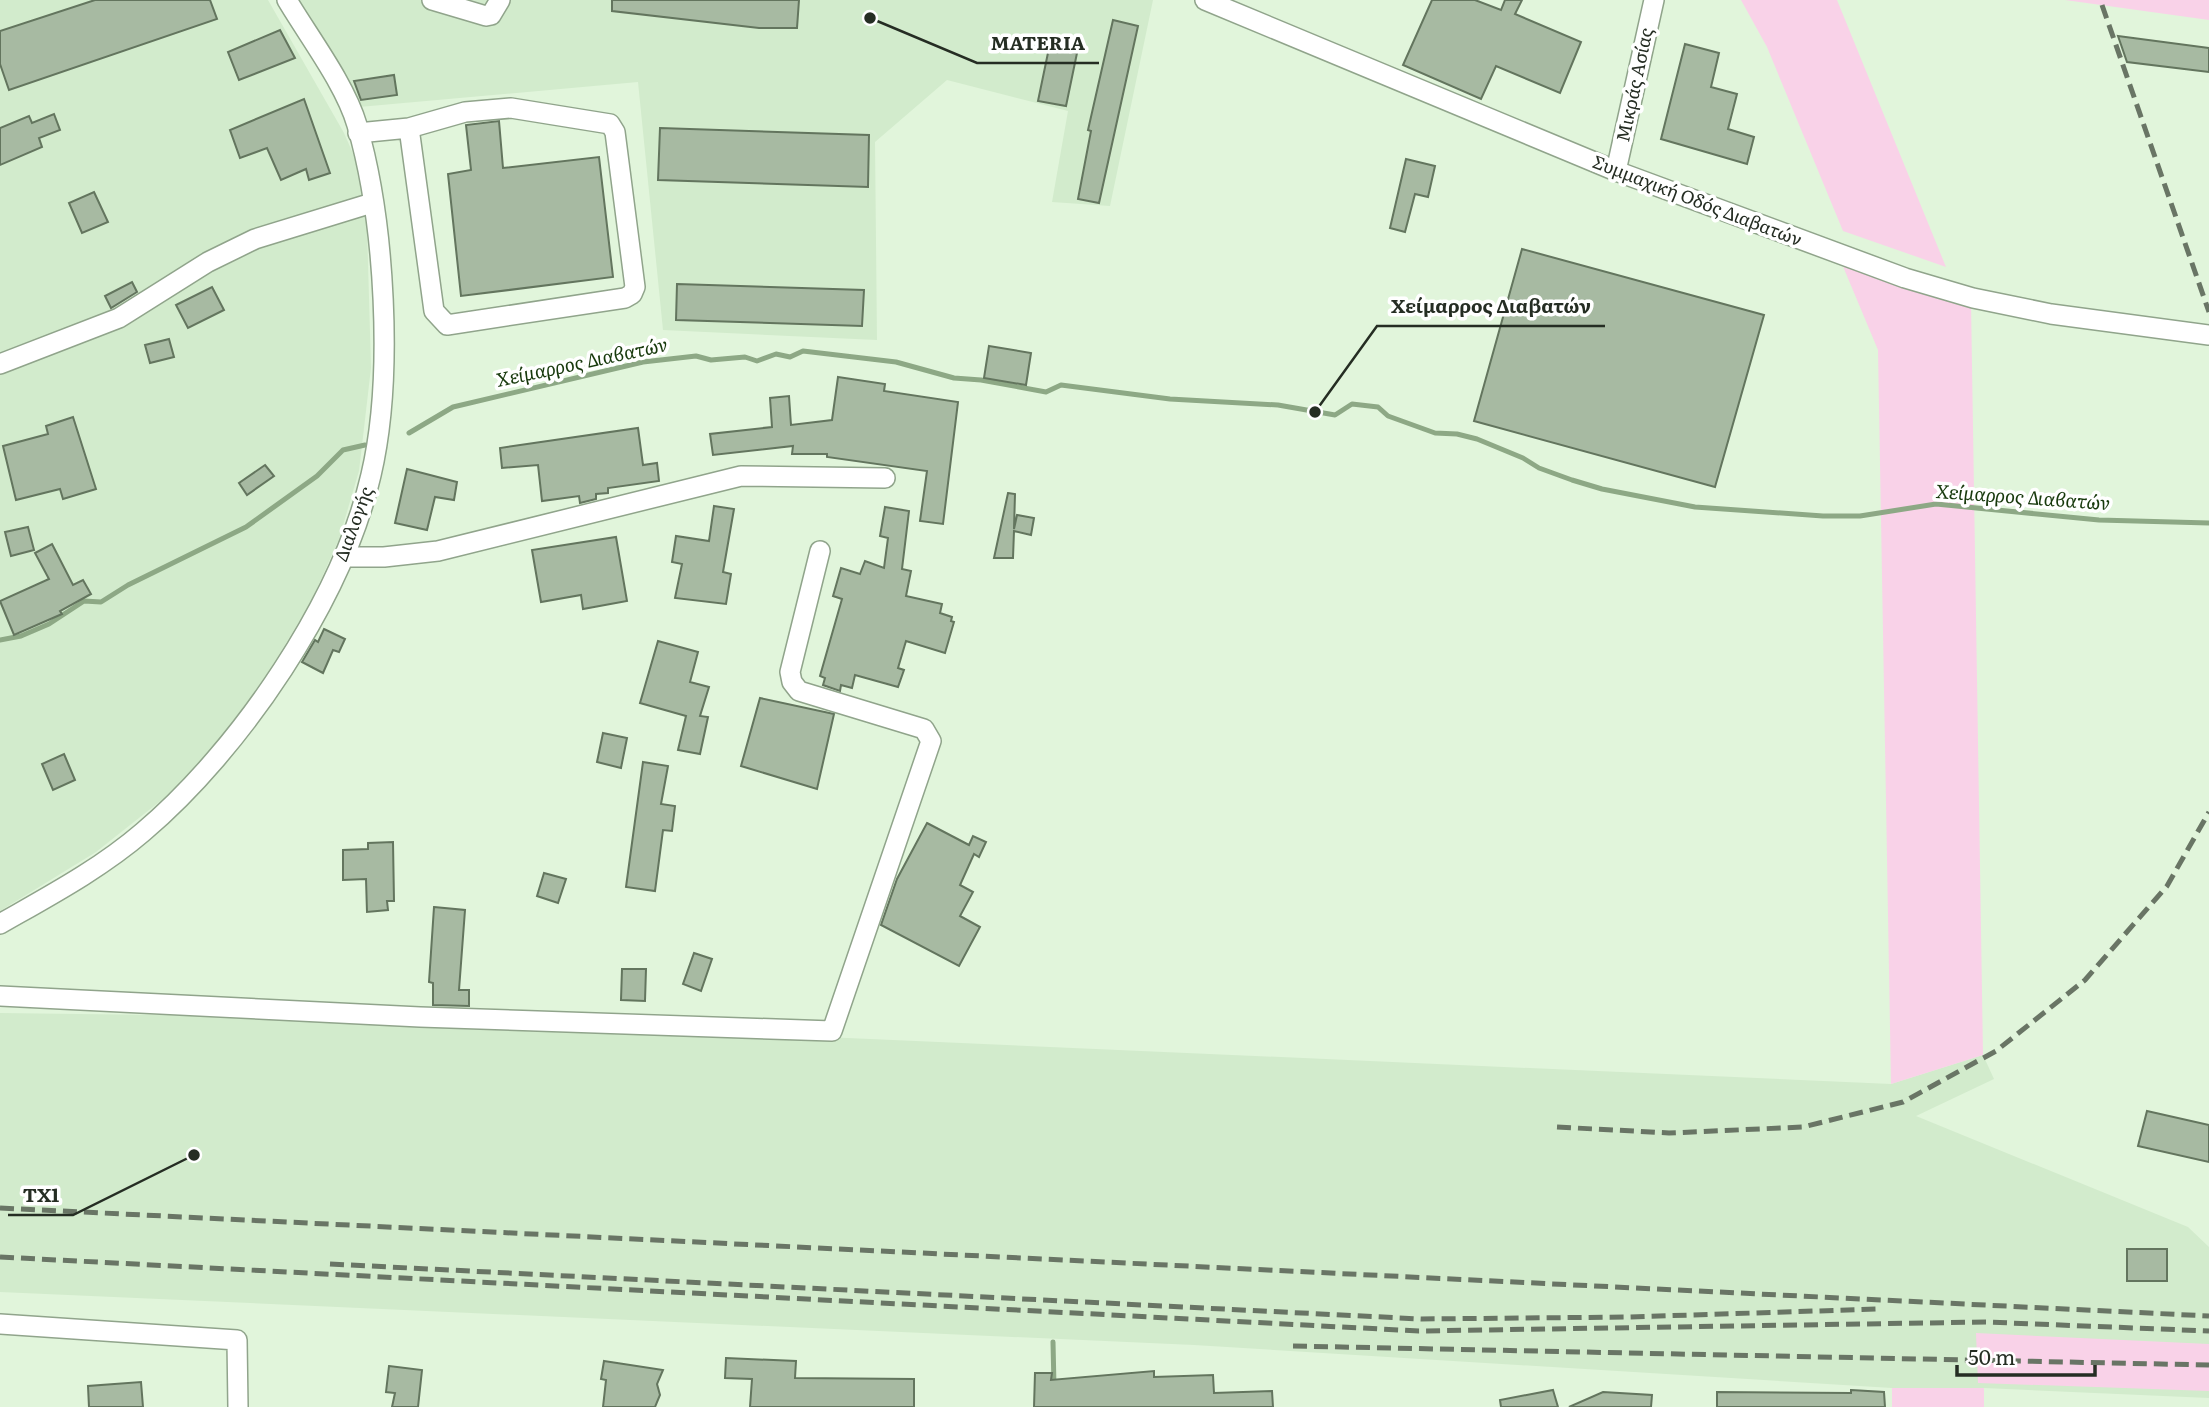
<svg xmlns="http://www.w3.org/2000/svg" width="2209" height="1407" viewBox="0 0 2209 1407" font-family="Literata,serif">
<rect width="100%" height="100%" fill="#e1f5db"/>
<g fill="#d2ebcc">
<polygon points="0,0 268,0 344,133 355,158 363,192 367,227 371,368 359,471 339,539 311,602 266,676 206,758 168,795 96,852 0,911"/>
<polygon points="296,0 1153,0 1110,206 1052,202 1068,111 947,80 875,142 877,340 663,330 638,82 359,107"/>
<polygon points="0,1013 395,1018 1891,1084 1983,1055 1994,1079 1916,1116 2188,1227 2209,1247 2209,1398 1984,1388 1892,1388 1194,1345 0,1292"/>
</g>
<g fill="#f9d2e8">
<polygon points="1741,0 1837,0 1946,267 1843,231 1767,47"/>
<polygon points="2065,0 2209,0 2209,20"/>
<polygon points="1842,264 1971,303 1983,1055 1891,1084 1878,350"/>
<polygon points="1976,1333 2209,1344 2209,1391 1978,1383"/>
<rect x="1892" y="1388" width="92" height="19"/>
</g>
<g fill="none" stroke-linecap="round" stroke-linejoin="round">
<g stroke="#8da885" stroke-width="5">
<polyline points="409,433 453,407 643,362 696,356 711,360 745,357 757,361 776,354 790,357 803,351 896,362 954,378 981,380 1046,392 1061,385 1170,399 1278,405 1335,415 1352,404 1378,407 1388,416 1435,433 1457,434 1477,439 1523,458 1539,468 1572,480 1602,489 1695,507 1823,516 1860,516 1936,504 2099,520 2209,523"/>
<polyline points="0,640 21,636 49,624 84,601 101,602 128,585 246,527 317,476 343,450 365,445"/>
<polyline points="1053,1342 1054,1386"/>
</g>
</g>
<g fill="#a7baa2" stroke="#63755e" stroke-width="2">
<polygon points="95,0 210,0 217,19 9,90 0,64 0,31"/>
<polygon points="612,0 799,0 797,28 759,28 612,11"/>
<polygon points="1432,0 1475,0 1501,10 1505,0 1522,0 1515,14 1581,42 1560,93 1496,66 1481,99 1403,65"/>
<polygon points="1113,20 1138,26 1099,203 1078,199 1091,131 1088,130"/>
<polygon points="280,30 295,58 239,80 228,52"/>
<polygon points="2118,36 2209,48 2209,72 2127,62"/>
<polygon points="1685,44 1719,53 1711,87 1737,94 1728,129 1754,137 1747,164 1661,139"/>
<polygon points="1049,48 1077,53 1066,106 1038,101"/>
<polygon points="394,75 397,95 361,100 354,81"/>
<polygon points="304,99 330,173 309,180 306,169 281,180 267,148 240,158 230,130"/>
<polygon points="54,114 60,130 39,138 42,147 0,165 0,128 29,116 32,123"/>
<polygon points="499,121 503,168 599,157 613,277 461,296 448,174 471,170 466,125"/>
<polygon points="660,128 869,135 868,187 658,180"/>
<polygon points="1406,159 1435,166 1428,197 1415,194 1405,232 1390,228"/>
<polygon points="94,192 108,222 82,233 69,203"/>
<polygon points="1522,249 1764,315 1715,487 1474,421"/>
<polygon points="132,282 137,292 111,308 105,296"/>
<polygon points="677,284 864,290 862,326 676,320"/>
<polygon points="212,287 224,310 188,328 176,305"/>
<polygon points="169,339 174,357 150,363 145,345"/>
<polygon points="989,346 1031,353 1026,385 984,378"/>
<polygon points="838,377 885,384 884,391 958,402 943,524 920,521 927,471 827,457 827,454 792,454 793,446 713,455 710,434 772,427 770,398 789,396 791,425 832,420"/>
<polygon points="73,417 96,489 63,499 60,489 16,500 3,446 48,434 46,426"/>
<polygon points="638,428 643,465 657,463 659,481 608,488 608,493 596,494 596,499 580,503 579,496 542,501 538,465 502,468 500,448"/>
<polygon points="265,465 274,476 247,495 239,483"/>
<polygon points="407,469 457,482 454,500 435,497 427,530 395,523"/>
<polygon points="1008,493 1015,494 1014,529 1017,515 1034,518 1031,535 1014,531 1013,558 994,558"/>
<polygon points="714,506 734,509 723,572 731,574 726,604 675,598 682,564 672,562 676,536 709,541"/>
<polygon points="885,507 909,511 902,569 911,571 906,596 942,604 940,613 952,617 951,621 954,622 945,653 906,641 898,668 904,670 898,687 855,675 852,688 841,685 840,691 823,685 825,678 820,676 842,599 833,596 841,568 860,574 865,561 884,568 888,538 880,536"/>
<polygon points="28,527 34,550 11,556 5,532"/>
<polygon points="616,537 627,601 583,609 581,595 541,602 532,550"/>
<polygon points="52,544 73,585 83,580 91,594 60,611 62,614 14,635 0,601 49,579 35,553"/>
<polygon points="324,629 345,639 339,652 333,650 323,673 302,662 315,640 318,642"/>
<polygon points="658,641 698,652 690,682 709,687 700,716 708,717 700,754 678,750 686,716 640,703"/>
<polygon points="760,698 834,714 817,789 741,766"/>
<polygon points="603,733 627,738 621,768 597,762"/>
<polygon points="64,754 75,780 53,790 42,764"/>
<polygon points="643,762 668,766 661,804 675,806 672,831 663,830 655,891 626,887"/>
<polygon points="927,823 969,845 973,836 986,842 979,857 974,854 960,885 973,892 960,916 980,927 959,966 881,925 897,879"/>
<polygon points="393,842 394,901 387,901 388,910 367,912 366,879 343,880 343,850 368,849 368,843"/>
<polygon points="544,873 566,879 558,903 537,896"/>
<polygon points="434,907 465,910 459,990 469,990 469,1006 433,1005 433,983 429,982"/>
<polygon points="694,953 712,959 701,991 683,984"/>
<polygon points="622,969 646,969 645,1001 621,1000"/>
<polygon points="2147,1111 2209,1125 2209,1162 2138,1146"/>
<rect x="2127" y="1249" width="40" height="32"/>
<polygon points="726,1358 796,1361 795,1378 914,1379 914,1407 750,1407 752,1379 725,1378"/>
<polygon points="604,1361 663,1370 657,1384 660,1395 655,1407 603,1407 606,1380 601,1379"/>
<polygon points="389,1366 422,1370 418,1407 392,1407 395,1393 386,1392"/>
<polygon points="1154,1371 1154,1377 1213,1375 1214,1393 1272,1391 1273,1407 1034,1407 1035,1373 1052,1373 1051,1380"/>
<polygon points="141,1382 143,1407 89,1407 88,1386"/>
<polygon points="1553,1390 1558,1407 1501,1407 1500,1400"/>
<polygon points="1851,1390 1884,1392 1885,1407 1717,1407 1717,1392 1851,1393"/>
<polygon points="1603,1392 1652,1395 1651,1407 1569,1407"/>
</g>
<g fill="none" stroke-linecap="round" stroke-linejoin="round">
<g stroke="#90a48b" stroke-width="22">
<g id="minor">
<polyline points="432,0 486,16 491,15 500,0"/>
<polyline points="1205,0 1616,171 1905,278 1973,298 2051,314 2209,335"/>
<polyline points="358,133 409,128 434,311 447,325 625,298 632,294 635,287 615,132 610,124 511,108 465,112 409,128"/>
<polyline points="1616,171 1654,0"/>
<polyline points="0,364 119,318 208,262 255,239 372,203"/>
<polyline points="344,557 384,557 438,551 741,476 885,478"/>
<path d="M0,924c49,-28 100,-55 143,-92 98,-83 199,-232 228,-357 23,-98 14,-253 -14,-350 -12,-41 -48,-88 -70,-125"/>
<polyline points="0,996 420,1017 832,1031 931,741 924,729 799,691 792,682 790,672 820,551"/>
<polyline points="0,1324 237,1340 238,1407"/>
</g>
</g>
<use href="#minor" stroke="#fff" stroke-width="19"/>
<g stroke="#697565" stroke-width="5" stroke-dasharray="14 7" stroke-linecap="butt">
<polyline points="2102,5 2209,312"/>
<polyline points="1557,1127 1669,1133 1803,1127 1903,1102 1996,1051 2085,980 2167,886 2209,812"/>
<polyline points="0,1208 2209,1316"/>
<polyline points="0,1257 1419,1331 1986,1322 2209,1331"/>
<polyline points="330,1264 1421,1319 1628,1317 1879,1309"/>
<polyline points="1293,1346 2209,1365"/>
</g>
</g>
<g text-anchor="middle" stroke-width="7" stroke-linejoin="round" paint-order="stroke">
<g font-size="18" fill="#252d23" stroke="#fff">
<text transform="translate(1635 85) rotate(-78)" y="6">Μικράς Ασίας</text>
<text transform="translate(1697 201) rotate(21)" y="6">Συμμαχική Οδός Διαβατών</text>
<text transform="translate(354 524) rotate(-70)" y="6">Διαλογής</text>
</g>
<g font-size="19" font-style="italic" fill="#17390c" stroke="#fff">
<text transform="translate(582 362) rotate(-12)" y="7">Χείμαρρος Διαβατών</text>
<text transform="translate(2023 497) rotate(4)" y="7">Χείμαρρος Διαβατών</text>
</g>
</g>
<path fill="none" stroke="#252d23" stroke-width="2.5" d="M870 18L977 63H1099M1315 412L1377 326H1605M194 1155L73 1215H8"/>
<g fill="#252d23" stroke="#fff" stroke-width="2.5">
<circle cx="870" cy="18" r="7"/>
<circle cx="1315" cy="412" r="7"/>
<circle cx="194" cy="1155" r="7"/>
</g>
<g font-size="19" text-anchor="middle" font-weight="bold" fill="#252d23" stroke="#fff" stroke-width="7" stroke-linejoin="round" paint-order="stroke">
<text x="1038" y="50">MATERIA</text>
<text x="1491" y="313">Χείμαρρος Διαβατών</text>
<text x="41" y="1202">ΤΧ1</text>
</g>
<path d="M1957 1365v10h138v-10" fill="none" stroke="#252d23" stroke-width="3.5"/>
<text x="1968" y="1365" font-size="21" fill="#252d23" stroke="#ffffff" stroke-width="5" paint-order="stroke">50 m</text>
</svg>
